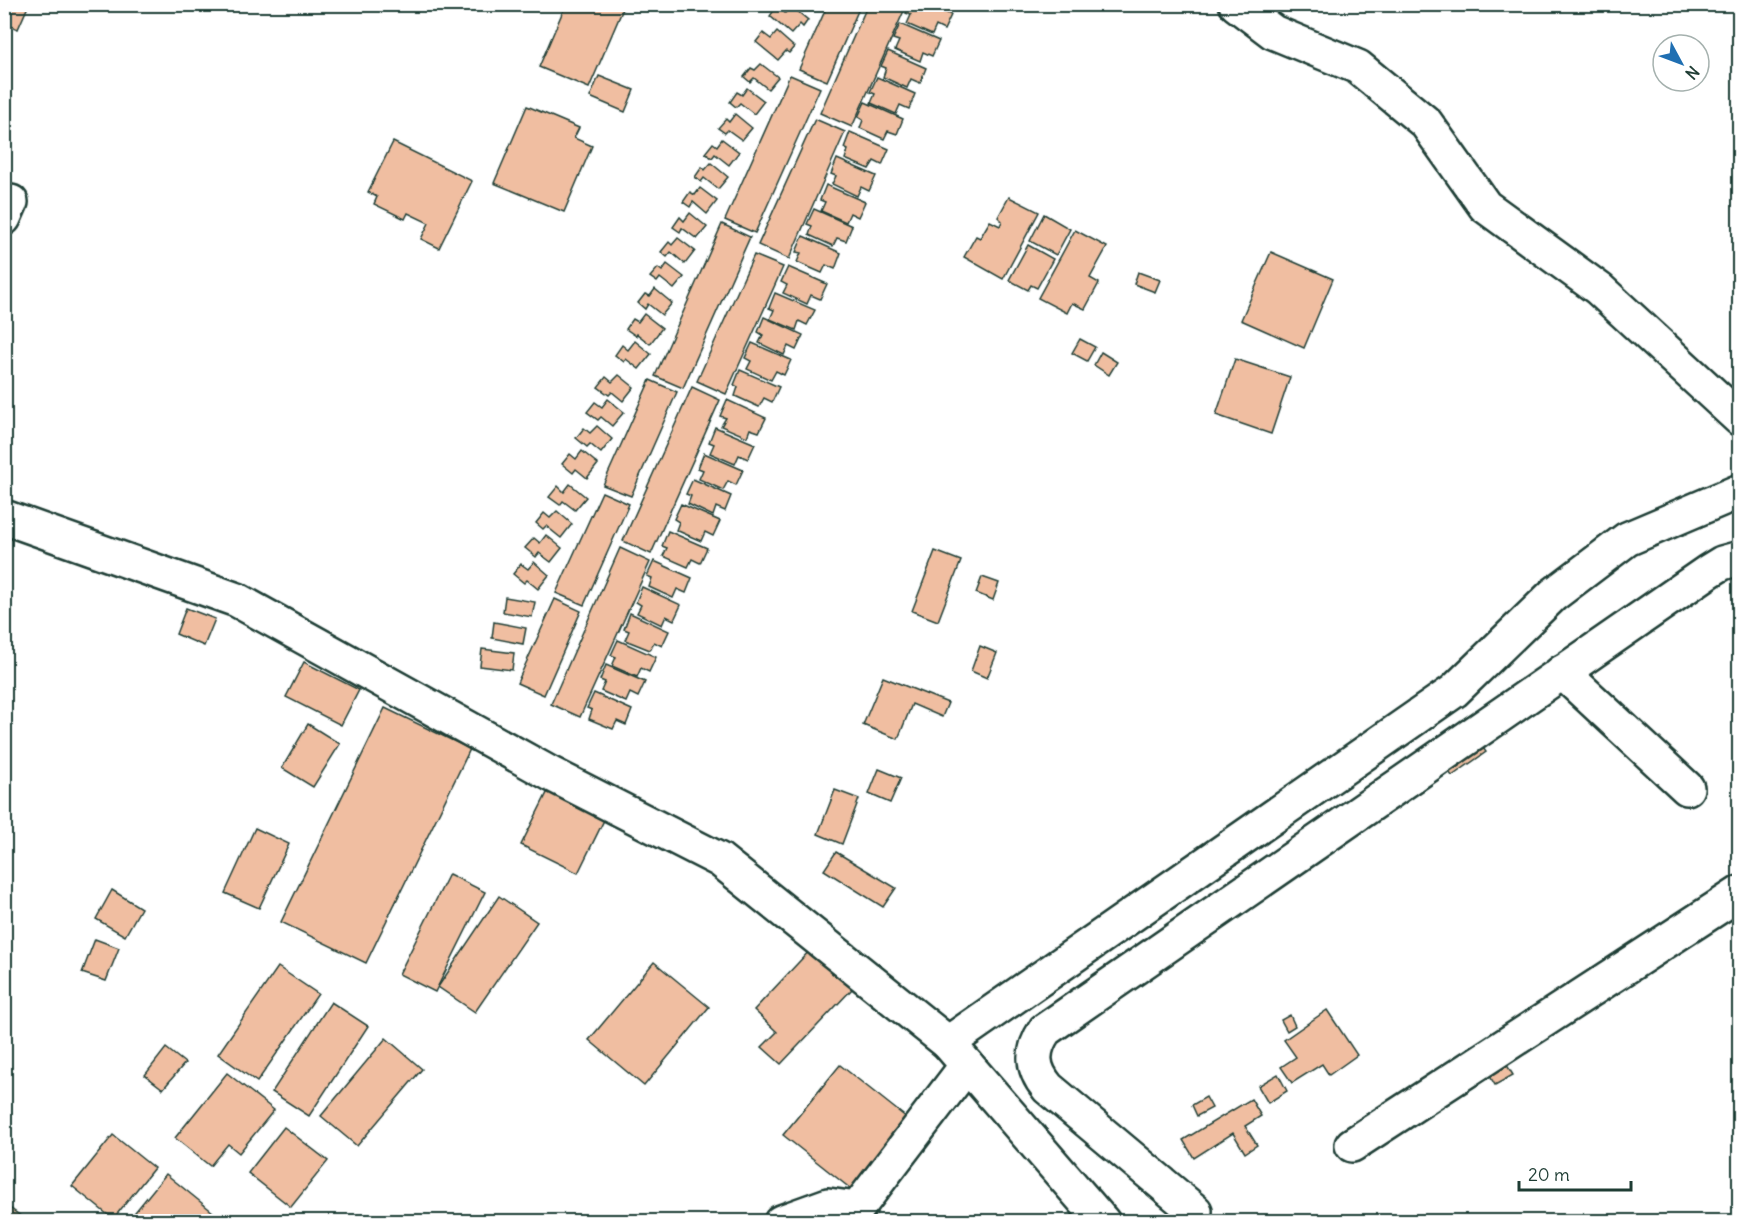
<svg xmlns="http://www.w3.org/2000/svg" width="1744" height="1226" viewBox="0 0 1744 1226" font-family="Delius,sans-serif">
<rect width="100%" height="100%" fill="#fff"/>
<filter id="ink" filterUnits="userSpaceOnUse"><feTurbulence type="fractalNoise" baseFrequency=".0167" numOctaves="2"/><feDisplacementMap in="SourceGraphic" scale="12" xChannelSelector="R" yChannelSelector="G"/><feConvolveMatrix kernelMatrix="1 2 1 2 8 2 1 2 1" color-interpolation-filters="sRGB"/></filter>
<g filter="url(#ink)">
<g fill="#f0bea1" stroke="#1f3d34" stroke-width="1.5">
<polygon points="4,4 29,4 18,29 8,25 4,29"/>
<polygon points="566,4 625,4 589,88 539,67"/>
<polygon points="828,4 861,4 827,81 799,69"/>
<polygon points="868,4 907,4 852,127 820,113"/>
<polygon points="910,4 928,4 951,15 944,30 936,26 932,35 907,24 911,15 906,13"/>
<polygon points="777,6 785,13 791,6 808,20 803,27 800,24 791,34 770,16"/>
<polygon points="900,24 939,41 932,56 923,52 920,61 895,50 899,41 893,39"/>
<polygon points="777,32 794,47 789,53 786,51 778,60 756,42 763,33 771,39"/>
<polygon points="888,51 926,68 920,83 911,79 907,88 883,77 886,68 881,66"/>
<polygon points="761,64 778,77 768,89 754,78 750,82 744,77 751,68 755,70"/>
<polygon points="790,75 820,88 755,233 725,220"/>
<polygon points="599,76 634,90 625,112 590,97"/>
<polygon points="877,77 915,94 909,109 900,105 896,114 871,103 875,94 870,92"/>
<polygon points="747,88 764,101 754,114 740,103 736,107 730,102 737,92 742,95"/>
<polygon points="865,102 903,119 897,134 888,131 884,139 860,128 863,120 858,117"/>
<polygon points="527,106 579,128 574,138 592,146 564,212 494,183"/>
<polygon points="735,114 752,128 742,140 728,130 725,133 718,128 726,119 729,122"/>
<polygon points="815,119 845,132 789,259 758,245"/>
<polygon points="850,132 889,149 882,165 874,161 869,169 845,159 848,150 844,148"/>
<polygon points="722,139 739,152 729,165 715,154 712,158 705,153 713,143 717,146"/>
<polygon points="393,142 472,181 439,248 421,239 429,223 408,213 405,219 374,204 377,197 368,192"/>
<polygon points="837,159 876,176 869,191 861,187 857,196 832,184 836,176 831,174"/>
<polygon points="711,163 728,177 718,189 704,178 701,182 695,177 702,167 705,170"/>
<polygon points="826,185 865,202 858,217 850,213 846,222 821,211 825,202 820,200"/>
<polygon points="700,188 717,201 707,214 693,202 690,207 683,202 690,192 695,195"/>
<polygon points="1009,197 1039,212 1003,279 964,257 976,236 980,238 990,221 1000,226 1002,221 998,217"/>
<polygon points="814,209 852,226 846,241 837,238 833,246 809,235 812,226 807,224"/>
<polygon points="690,213 707,227 697,239 682,228 680,232 673,227 680,217 684,221"/>
<polygon points="1044,214 1070,229 1056,255 1030,241"/>
<polygon points="722,224 750,237 683,388 655,376"/>
<polygon points="1075,230 1107,247 1090,278 1099,283 1085,309 1072,303 1067,313 1038,298"/>
<polygon points="803,236 841,253 835,269 826,265 822,273 797,262 801,253 796,252"/>
<polygon points="678,238 695,251 685,264 671,252 667,257 661,252 669,242 672,245"/>
<polygon points="1028,245 1053,259 1037,288 1031,285 1028,290 1009,280"/>
<polygon points="1271,252 1333,279 1304,348 1241,320"/>
<polygon points="754,255 783,267 726,394 697,381"/>
<polygon points="667,264 684,277 674,289 660,278 657,282 650,277 658,268 662,271"/>
<polygon points="788,267 827,284 820,299 811,295 807,304 783,293 787,285 781,282"/>
<polygon points="1138,272 1160,280 1155,292 1134,284"/>
<polygon points="655,289 672,303 662,315 648,304 645,309 638,303 645,294 650,296"/>
<polygon points="775,293 815,310 807,325 799,321 796,330 770,319 774,310 769,308"/>
<polygon points="644,314 662,328 650,344 637,334 636,336 626,329 633,319 638,322"/>
<polygon points="764,317 803,335 796,350 788,346 784,355 759,343 763,335 758,332"/>
<polygon points="1080,339 1095,347 1087,361 1072,353"/>
<polygon points="635,341 651,354 639,369 626,359 624,362 615,355 622,345 628,350"/>
<polygon points="752,343 791,360 784,375 776,371 771,380 747,369 751,361 745,358"/>
<polygon points="1101,352 1117,362 1109,375 1094,365"/>
<polygon points="1235,359 1290,377 1271,434 1216,415"/>
<polygon points="740,370 779,387 772,402 764,398 759,407 735,396 738,387 734,385"/>
<polygon points="619,375 634,387 623,401 612,392 609,395 598,387 606,377 612,382"/>
<polygon points="650,380 677,392 631,496 603,485"/>
<polygon points="692,387 720,400 651,554 623,541"/>
<polygon points="608,399 624,412 612,426 601,417 598,420 587,412 595,402 602,407"/>
<polygon points="727,400 766,418 759,432 750,429 747,437 721,426 726,418 720,416"/>
<polygon points="597,426 612,439 601,453 590,444 587,447 576,438 584,428 590,433"/>
<polygon points="715,427 755,444 748,459 739,455 735,464 710,453 714,444 709,442"/>
<polygon points="582,451 598,464 587,478 576,469 573,473 562,464 570,454 576,459"/>
<polygon points="704,453 743,470 736,485 728,481 723,490 699,479 703,470 698,468"/>
<polygon points="693,479 731,496 725,511 716,507 713,516 688,504 691,496 686,494"/>
<polygon points="570,484 586,497 575,510 563,501 560,505 549,497 558,486 564,492"/>
<polygon points="602,492 629,504 584,605 556,593"/>
<polygon points="681,504 720,521 713,536 705,532 701,541 676,530 679,522 674,519"/>
<polygon points="557,511 572,524 561,538 546,526 543,529 536,523 544,513 550,518"/>
<polygon points="668,531 707,548 700,563 692,559 688,567 663,556 667,548 662,546"/>
<polygon points="546,535 562,548 551,562 539,553 536,557 525,548 534,538 540,543"/>
<polygon points="620,548 650,562 580,717 551,704"/>
<polygon points="935,551 961,561 938,621 912,611"/>
<polygon points="654,561 692,578 686,593 677,589 673,598 649,587 652,578 647,576"/>
<polygon points="534,562 549,575 538,589 527,580 524,583 513,574 521,564 528,569"/>
<polygon points="982,577 999,583 993,600 976,593"/>
<polygon points="642,587 681,605 674,620 666,616 662,625 637,613 641,605 636,602"/>
<polygon points="505,597 535,602 532,617 503,612"/>
<polygon points="555,599 581,611 544,695 517,683"/>
<polygon points="186,608 215,619 204,646 176,634"/>
<polygon points="630,613 669,631 662,646 654,642 650,650 625,640 629,631 624,629"/>
<polygon points="494,622 526,628 523,644 492,638"/>
<polygon points="618,640 656,657 649,672 641,668 637,677 612,666 616,657 611,655"/>
<polygon points="980,646 997,653 987,678 971,671"/>
<polygon points="482,649 514,653 512,670 480,666"/>
<polygon points="304,662 359,690 341,725 286,697"/>
<polygon points="606,665 645,682 638,697 630,693 626,702 601,691 605,682 600,680"/>
<polygon points="883,677 948,703 942,717 912,704 898,739 863,725"/>
<polygon points="594,693 632,710 626,725 617,721 613,729 589,719 592,710 587,708"/>
<polygon points="385,708 470,749 366,963 281,922"/>
<polygon points="308,724 340,744 313,787 282,768"/>
<polygon points="1478,741 1486,752 1452,776 1444,765"/>
<polygon points="879,769 901,778 890,803 869,794"/>
<polygon points="549,789 606,816 578,873 521,845"/>
<polygon points="835,790 859,799 842,844 818,834"/>
<polygon points="255,828 289,844 259,908 225,893"/>
<polygon points="836,852 896,888 883,907 824,870"/>
<polygon points="449,874 485,892 435,992 399,974"/>
<polygon points="112,890 141,908 125,936 96,919"/>
<polygon points="499,896 537,922 475,1012 438,987"/>
<polygon points="95,939 119,948 106,981 82,973"/>
<polygon points="812,948 853,988 781,1064 762,1047 777,1032 754,1010"/>
<polygon points="654,962 709,1007 644,1086 589,1040"/>
<polygon points="278,967 318,994 257,1082 218,1054"/>
<polygon points="331,1002 368,1026 309,1116 272,1092"/>
<polygon points="1327,1010 1357,1055 1329,1075 1322,1064 1292,1083 1281,1067 1296,1057 1284,1040"/>
<polygon points="1290,1015 1295,1026 1287,1031 1281,1020"/>
<polygon points="386,1038 422,1069 357,1146 321,1116"/>
<polygon points="166,1048 185,1063 163,1089 145,1075"/>
<polygon points="1505,1062 1513,1075 1495,1085 1487,1071"/>
<polygon points="840,1065 907,1118 851,1189 783,1135"/>
<polygon points="227,1073 274,1110 239,1153 228,1144 210,1166 175,1138"/>
<polygon points="1278,1074 1287,1091 1268,1103 1258,1086"/>
<polygon points="1206,1097 1212,1108 1197,1116 1192,1105"/>
<polygon points="1251,1099 1261,1116 1245,1126 1257,1145 1245,1153 1233,1133 1194,1158 1183,1140"/>
<polygon points="284,1127 328,1161 291,1207 248,1173"/>
<polygon points="113,1135 154,1168 113,1219 72,1186"/>
<polygon points="166,1174 224,1221 223,1222 127,1222"/>
<polygon points="7,1206 29,1222 4,1222 4,1209"/>
</g>
<g fill="none" stroke-linecap="round" stroke-linejoin="round">
<g stroke="#1f3d34" stroke-width="38">
<g id="minor">
<polyline points="1236,4 1273,32 1358,67 1426,123 1485,206 1599,289 1740,419"/>
<polyline points="4,218 11,202"/>
<polyline points="4,517 237,600 551,774 720,860 948,1043 1103,1222"/>
<polyline points="1562,672 1687,788"/>
<polyline points="948,1043 1454,691 1553,595 1627,539 1740,491"/>
<polyline points="1352,1145 1740,893"/>
<path d="M1195,1211l-147,-123c-17,-20 -17,-37 -3,-58l664,-459 13,-8 18,-5"/>
<polyline points="781,1222 828,1205 857,1209 967,1065"/>
</g>
</g>
<use href="#minor" stroke="#fff" stroke-width="33"/>
</g>
</g>
<rect width="1744" height="1226" fill="none" stroke="#fff" stroke-width="24"/>
<rect x="12" y="12" width="1720" height="1202" fill="none" stroke="#1f3d34" stroke-width="2" filter="url(#ink)"/>
<g transform="translate(1681 63) rotate(131)"><circle r="28" fill="#ffffff" stroke="#a5b1ae" stroke-width="1.5"/>
<path d="M0-4.5L10 22L0 15L-10 22Z" fill="#1f6fb2"/>
<text y="-9" font-size="16" font-weight="bold" text-anchor="middle" fill="#1f3d34">N</text>
</g>
<path d="M1519 1181v9h112v-9" fill="none" stroke="#1f3d34" stroke-width="3"/>
<text x="1528" y="1181" font-size="18" fill="#1f3d34" stroke="#ffffff" stroke-width="4.5" paint-order="stroke">20 m</text>
</svg>
